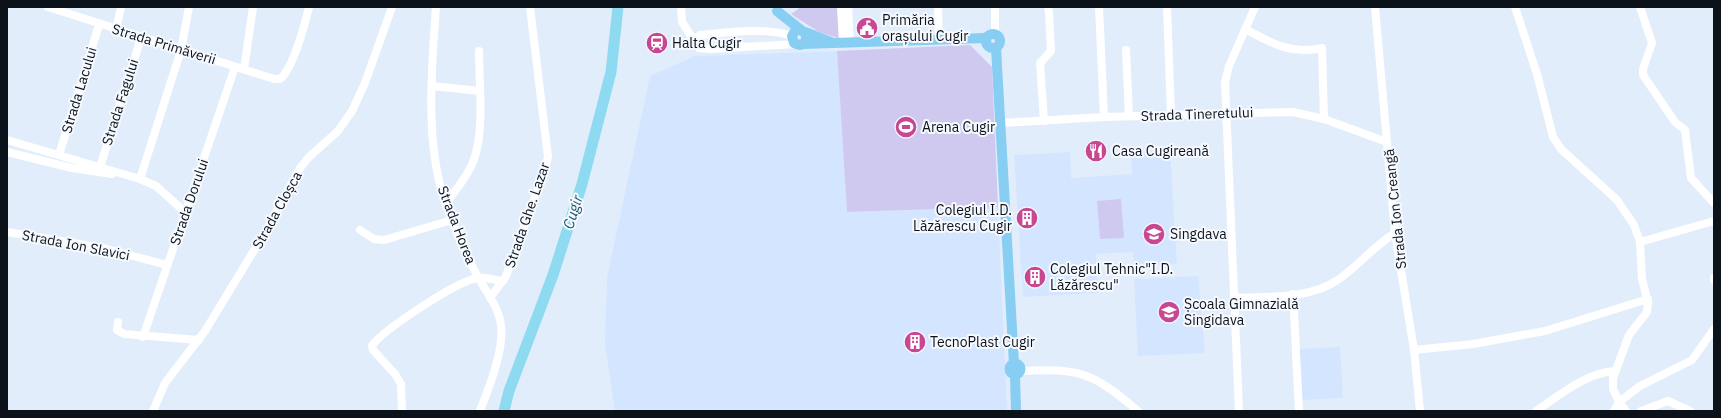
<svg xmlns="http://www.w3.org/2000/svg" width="1721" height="418" viewBox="0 0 1721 418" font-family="'IBM Plex Sans',sans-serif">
<rect width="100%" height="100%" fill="#e2edfc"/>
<g fill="#d4e6ff">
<polygon points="837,51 847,212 998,207 1007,411 615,411 605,344 607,277 650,76 695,56"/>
<polygon points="1170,150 1177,264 1134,266 1133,252 1096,254 1098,293 1023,297 1014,155 1070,152 1071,178 1132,174 1131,151"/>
<polygon points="1198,276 1205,353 1138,356 1134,279"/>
<polygon points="1340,347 1343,398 1302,400 1299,349"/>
</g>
<g fill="#cfc9f0">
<polygon points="801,7 839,7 841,39 819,32 791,14"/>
<polygon points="970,45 992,67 998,207 847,212 837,51"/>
<polygon points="1121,199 1124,238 1100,239 1097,201"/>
</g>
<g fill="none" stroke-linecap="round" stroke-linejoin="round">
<polyline stroke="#8edaf1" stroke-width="11" points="504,411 509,391 553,275 582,184 611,72 618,7"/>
<g stroke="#fff" stroke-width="8">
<path d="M48,7l226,72h6c13,-10 25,-55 29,-72"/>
<path d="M436,7c-4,58 -10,121 4,178 9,32 22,63 38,92 8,15 22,32 23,49 3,25 -12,61 -21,85"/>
<polyline points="681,7 682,22 699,48 710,49 796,44"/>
<polyline points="841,7 843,43"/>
<polyline points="848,7 850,43"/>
<polyline points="938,7 939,39"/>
<polyline points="995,7 995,34"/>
<polyline points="1099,7 1104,117"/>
<polyline points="1167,7 1171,115"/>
<polyline points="1375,7 1395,233 1414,350 1420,411"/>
<polyline points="1515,7 1537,74 1553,137 1561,149 1617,200 1634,225 1640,242 1642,279 1648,303 1647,312 1629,335 1613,378 1613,389 1619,402 1614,411"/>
<polyline points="1640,7 1652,43 1643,69 1643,75 1675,122 1685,130 1691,178 1714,203"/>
<path d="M1245,29c27,14 45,26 77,19l2,71"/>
<polyline points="116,30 121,7"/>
<path d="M695,40l5,-5c30,-3 62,-8 92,1"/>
<polyline points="1126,50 1129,116"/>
<polyline points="244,69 253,7"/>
<polyline points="432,86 480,91"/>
<polyline points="1044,121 1040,63 1051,51 1049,13 1048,7"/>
<polyline points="1001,123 1104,117 1293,112 1324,119 1387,142"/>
<polyline points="7,140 140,179 156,186 185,212"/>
<polyline points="7,152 72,168 112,174"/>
<polyline points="59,155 99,25"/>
<polyline points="100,167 141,38"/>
<polyline points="140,179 181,50 189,7"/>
<path d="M446,203c10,-13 21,-26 27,-41 12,-29 6,-79 6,-111"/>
<polyline points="360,230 374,239 384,240 452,220"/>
<polyline points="7,232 103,248 167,265"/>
<polyline points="1640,242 1714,221"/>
<polyline points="1714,278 1714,280"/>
<polyline points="1293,294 1299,411"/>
<polyline points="490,298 506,276 544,173 548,157 530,7"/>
<path d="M1235,298c34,-2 74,2 104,-19 20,-14 35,-33 56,-46"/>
<polyline points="118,322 117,330 124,334 199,340"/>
<polyline points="143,337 235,67"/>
<polyline points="1414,350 1473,344 1545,331 1648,299"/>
<path d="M1020,371c60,-3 72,1 118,40"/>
<polyline points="153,411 165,383 205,331 267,229 300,168 308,158 338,131 352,111 365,83 392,7"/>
<path d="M402,411l-1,-27 -6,-10 -22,-24 -1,-4 3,-4c14,-15 84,-63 104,-64 7,-1 16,2 24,3"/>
<polyline points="1239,411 1225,82 1229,66 1255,7"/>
<path d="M1536,411c24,-16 49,-38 79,-40"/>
<polyline points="1626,411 1619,402 1640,386 1692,360 1714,329"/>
<polyline points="1641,411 1668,401 1690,411"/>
</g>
<g stroke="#88cdf2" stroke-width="10">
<path d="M777,11l29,23v7c-3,4 -7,5 -12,2l-2,-7 3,-5 5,-2"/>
<polyline points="805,32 833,43"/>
<circle cx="993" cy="41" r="7"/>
<polyline points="803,44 986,38"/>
<polyline points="996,48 1014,364"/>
<circle cx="1015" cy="369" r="5.5"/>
<polyline points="1015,375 1016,411"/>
</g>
</g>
<defs>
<g id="civic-disc" transform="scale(1.15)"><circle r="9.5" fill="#c74792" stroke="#f6f9fe"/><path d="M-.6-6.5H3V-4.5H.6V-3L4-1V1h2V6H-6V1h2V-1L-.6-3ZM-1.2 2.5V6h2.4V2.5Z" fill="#fff"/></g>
<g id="station-disc" transform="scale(1.15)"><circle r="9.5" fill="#c74792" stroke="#f6f9fe"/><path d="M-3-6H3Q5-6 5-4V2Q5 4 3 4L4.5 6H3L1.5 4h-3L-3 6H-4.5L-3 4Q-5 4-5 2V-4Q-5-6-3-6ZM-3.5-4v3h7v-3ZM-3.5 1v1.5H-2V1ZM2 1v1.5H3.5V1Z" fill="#fff"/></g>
<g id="stadium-disc" transform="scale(1.15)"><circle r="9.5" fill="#c74792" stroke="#f6f9fe"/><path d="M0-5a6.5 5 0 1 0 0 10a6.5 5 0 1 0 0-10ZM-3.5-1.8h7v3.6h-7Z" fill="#fff"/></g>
<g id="restaurant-disc" transform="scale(1.15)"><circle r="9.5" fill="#c74792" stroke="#f6f9fe"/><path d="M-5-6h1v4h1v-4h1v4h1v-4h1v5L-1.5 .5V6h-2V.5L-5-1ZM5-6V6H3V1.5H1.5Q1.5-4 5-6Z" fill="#fff"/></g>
<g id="building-disc" transform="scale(1.15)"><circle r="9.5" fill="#c74792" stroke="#f6f9fe"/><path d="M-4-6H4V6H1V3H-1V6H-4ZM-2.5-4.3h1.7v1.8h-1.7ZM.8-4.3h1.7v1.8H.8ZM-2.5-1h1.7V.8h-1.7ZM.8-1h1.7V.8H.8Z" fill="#fff"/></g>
<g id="school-disc" transform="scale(1.15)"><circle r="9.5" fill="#c74792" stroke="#f6f9fe"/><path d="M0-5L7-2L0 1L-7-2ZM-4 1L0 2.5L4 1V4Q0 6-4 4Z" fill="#fff"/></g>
</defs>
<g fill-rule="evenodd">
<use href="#civic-disc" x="867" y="28"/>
<use href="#station-disc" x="657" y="43"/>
<use href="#stadium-disc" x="906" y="127"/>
<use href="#restaurant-disc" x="1096" y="151"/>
<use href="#building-disc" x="1027" y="218"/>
<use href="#school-disc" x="1154" y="234"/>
<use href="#building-disc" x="1035" y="277"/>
<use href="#school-disc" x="1169" y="312"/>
<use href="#building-disc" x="915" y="342"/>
</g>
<g text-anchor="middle" stroke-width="4" stroke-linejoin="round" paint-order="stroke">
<g font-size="14" fill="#0c121a" stroke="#f6f9fe" text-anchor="start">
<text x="882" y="25">Primăria<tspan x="882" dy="16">orașului Cugir</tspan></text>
<text x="672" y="48">Halta Cugir</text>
<text x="922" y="132">Arena Cugir</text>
<text x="1112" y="156">Casa Cugireană</text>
<text x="1012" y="215" text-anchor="end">Colegiul I.D.<tspan x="1012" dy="16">Lăzărescu Cugir</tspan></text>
<text x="1170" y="239">Singdava</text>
<text x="1050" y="274">Colegiul Tehnic"I.D.<tspan x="1050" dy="16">Lăzărescu"</tspan></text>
<text x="1184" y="309">Școala Gimnazială<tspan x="1184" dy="16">Singidava</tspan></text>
<text x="930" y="347">TecnoPlast Cugir</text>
</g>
<g font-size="14" fill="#0c121a" stroke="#f6f9fe">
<text transform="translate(164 44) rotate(17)" y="5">Strada Primăverii</text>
<text transform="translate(79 90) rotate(-73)" y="5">Strada Lacului</text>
<text transform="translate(120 102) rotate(-72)" y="5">Strada Fagului</text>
<text transform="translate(1197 114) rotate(-2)" y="5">Strada Tineretului</text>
<text transform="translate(189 202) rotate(-71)" y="5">Strada Dorului</text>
<text transform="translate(1395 209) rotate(-96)" y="5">Strada Ion Creangă</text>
<text transform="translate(277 210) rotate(-61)" y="5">Strada Cloșca</text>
<text transform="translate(527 215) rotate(-71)" y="5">Strada Ghe. Lazar</text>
<text transform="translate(457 225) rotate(69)" y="5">Strada Horea</text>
<text transform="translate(76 245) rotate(11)" y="5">Strada Ion Slavici</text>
</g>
<g font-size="15" font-style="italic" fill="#1b596a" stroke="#f6f9fe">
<text transform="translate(573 212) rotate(-73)" y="5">Cugir</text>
</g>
</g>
<rect width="1721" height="418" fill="none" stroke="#0c121a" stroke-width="16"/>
</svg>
